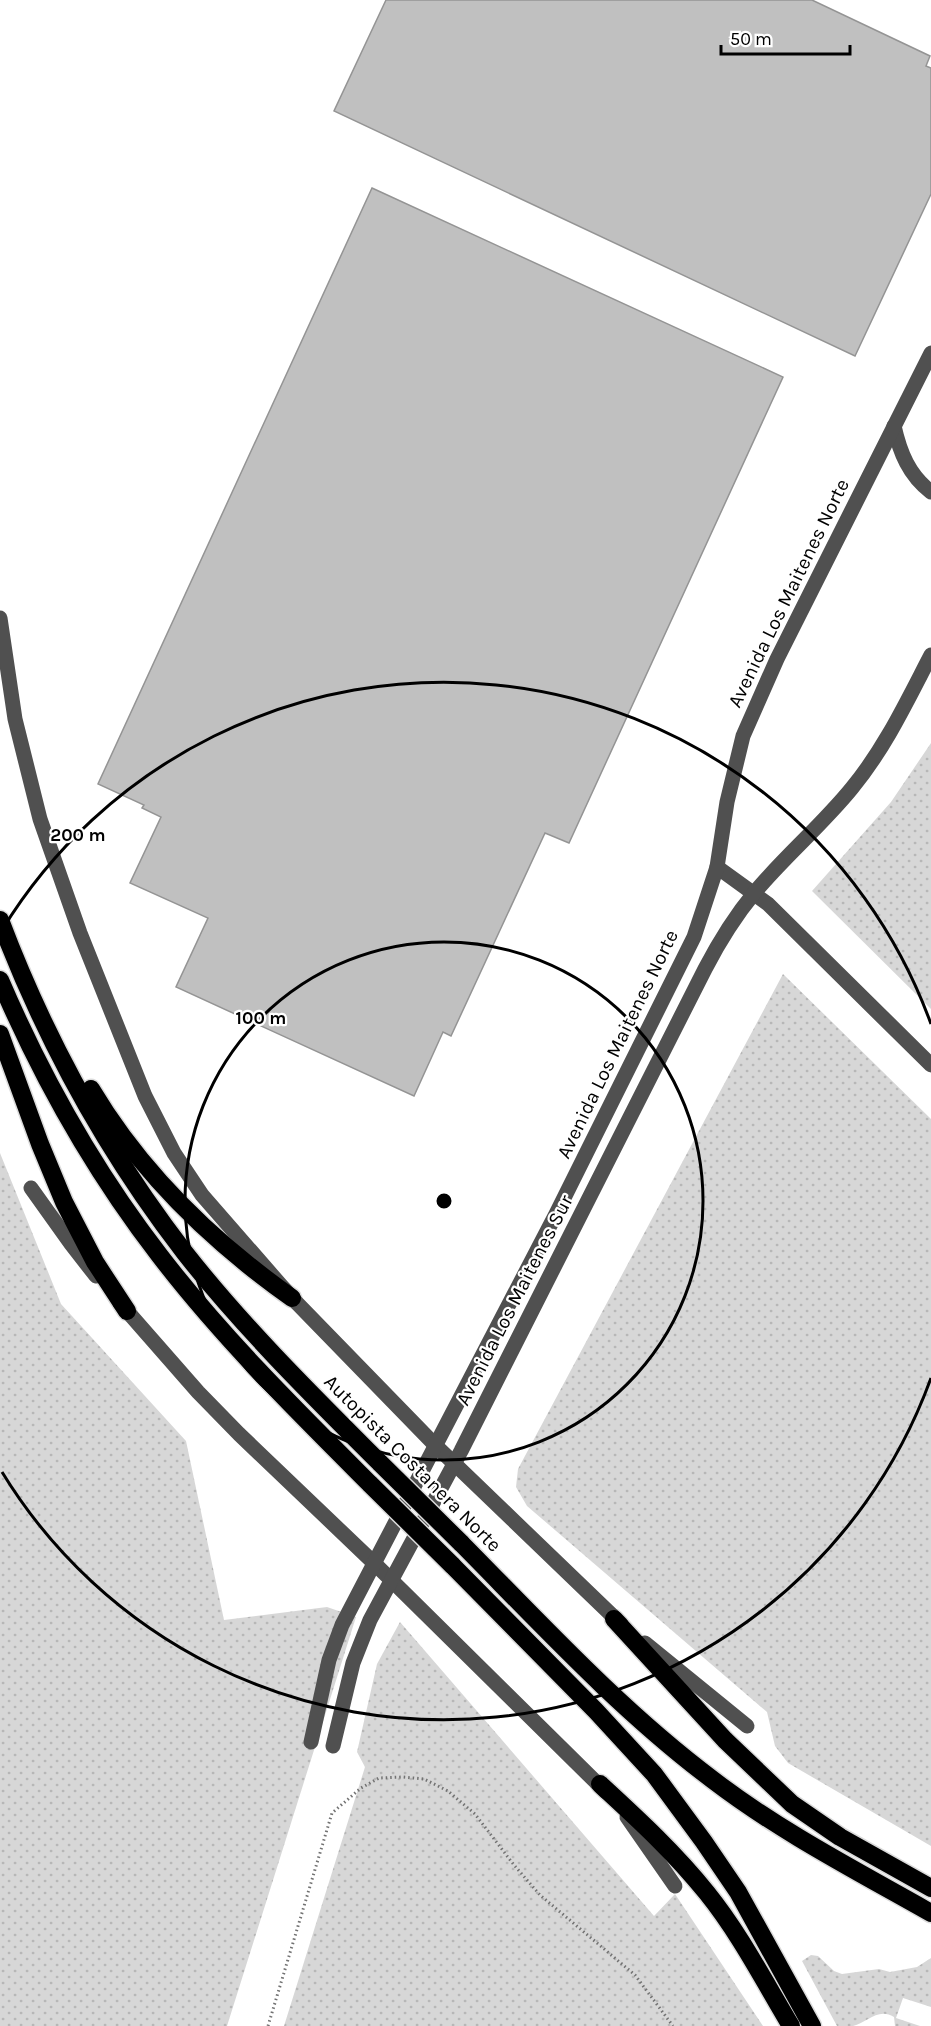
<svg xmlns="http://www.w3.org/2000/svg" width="931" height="2026" viewBox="0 0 931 2026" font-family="Karla,sans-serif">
<defs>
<pattern id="grass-dots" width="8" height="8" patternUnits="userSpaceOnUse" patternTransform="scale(1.5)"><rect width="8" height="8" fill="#d7d7d7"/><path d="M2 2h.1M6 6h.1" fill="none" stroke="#b7b7b7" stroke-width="1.8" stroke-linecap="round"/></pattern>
</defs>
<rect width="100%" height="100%" fill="#fff"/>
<g fill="url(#grass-dots)">
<polygon points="931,743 931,1009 812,891 891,802"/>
<polygon points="783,974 931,1119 931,1846 788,1763 775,1746 767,1712 527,1506 516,1487 518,1469"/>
<polygon points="0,1153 61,1304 186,1441 224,1620 327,1607 356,1617 227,2026 0,2026"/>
<polygon points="400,1622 654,1916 675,1894 763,2026 284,2026 365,1767 357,1752 377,1664"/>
<path d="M811,1955l7,1 16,15 8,3 37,-5 11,3 27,-5 14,-9v49l-28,-9 -7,20 24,8h-25l-1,-9c-16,-10 -27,6 -41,9 -5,0 -11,0 -16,0l-35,-65z"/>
</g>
<g fill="#c0c0c0" stroke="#949494" stroke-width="1.5">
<polygon points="386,0 812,0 930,56 926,66 931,68 931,194 855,356 334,111"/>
<polygon points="372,188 783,377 569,843 545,833 451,1036 443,1032 414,1096 176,987 208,918 130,883 161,817 142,808 144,805 98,784"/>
</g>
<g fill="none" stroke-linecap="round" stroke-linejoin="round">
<g stroke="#dbdbdb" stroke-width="21">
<g id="highway">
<path d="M0,920c45,119 107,232 185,333 59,75 128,143 195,210"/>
<path d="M0,980c42,98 95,192 160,276 63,82 137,155 210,228"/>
<polyline points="0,1034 40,1144 64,1202 95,1262 127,1311"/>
<path d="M91,1089c50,84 122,153 201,209"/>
<path d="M461,1543c81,82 160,168 252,237 68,52 144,91 218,133"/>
<polyline points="452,1565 596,1711 654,1774 704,1842 738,1892 812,2026"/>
<polyline points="614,1619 725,1740 792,1804 840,1837 931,1888"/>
<path d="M600,1784c38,35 75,69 107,109 33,41 57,88 84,133"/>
</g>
</g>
<polyline stroke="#727272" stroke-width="3" stroke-dasharray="1.5 3" stroke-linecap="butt" points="268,2026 332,1813 361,1788 379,1778 403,1777 424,1779 448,1791 475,1814 514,1865 540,1895 635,1975 673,2026"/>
<g stroke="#505050" stroke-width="15">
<path d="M894,426c6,27 15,49 37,66"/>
<polyline points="0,618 15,719 40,819 80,933 145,1096 174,1153 202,1195 292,1298 436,1446 621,1624"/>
<polyline points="717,867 768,904 931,1065"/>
<polyline points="31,1188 71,1244 96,1276"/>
<polyline points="120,1303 198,1392 239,1434 375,1564 606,1792"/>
<polyline points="645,1643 747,1726"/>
<polyline points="311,1742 329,1660 342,1625 556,1214 694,937 717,867 727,802 743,736 777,659 931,353"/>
<path d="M333,1746l20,-83 17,-43 91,-169 244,-482c14,-27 31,-54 50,-77 30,-36 67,-67 97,-104 33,-40 55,-87 79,-133"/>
<polyline points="627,1817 675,1886"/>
</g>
<use href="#highway" stroke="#000" stroke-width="18"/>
<g stroke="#dbdbdb" stroke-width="21" stroke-linecap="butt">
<g id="highway-bridge">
<polyline points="380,1463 461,1543"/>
<polyline points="370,1484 452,1565"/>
</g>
</g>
<use href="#highway-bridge" stroke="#000" stroke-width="18"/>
</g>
<g fill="none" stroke="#000" stroke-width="3">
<circle cx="444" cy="1201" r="259"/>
<path d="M931 1378A518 518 0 0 1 2 1472M2 930A518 518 0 0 1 931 1024"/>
</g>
<g text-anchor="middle" stroke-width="4.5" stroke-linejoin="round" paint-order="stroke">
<g font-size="20" fill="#000" stroke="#fff">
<text transform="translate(788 593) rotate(-64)" y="7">Avenida Los Maitenes Norte</text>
<text transform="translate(617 1044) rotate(-64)" y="7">Avenida Los Maitenes Norte</text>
<text transform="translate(514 1300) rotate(-63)" y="7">Avenida Los Maitenes Sur</text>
<text transform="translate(413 1463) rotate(45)" y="7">Autopista Costanera Norte</text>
</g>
</g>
<circle cx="444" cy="1201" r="9" fill="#000" stroke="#fff" stroke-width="3"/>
<g font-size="18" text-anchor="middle" font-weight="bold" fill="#000" stroke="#fff" stroke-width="4.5" stroke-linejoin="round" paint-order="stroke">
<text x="78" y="841">200 m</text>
<text x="261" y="1024">100 m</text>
</g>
<path d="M721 45v9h129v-9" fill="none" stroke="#000000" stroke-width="3"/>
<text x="730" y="45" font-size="18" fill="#000000" stroke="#ffffff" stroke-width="4.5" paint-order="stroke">50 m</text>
</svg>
